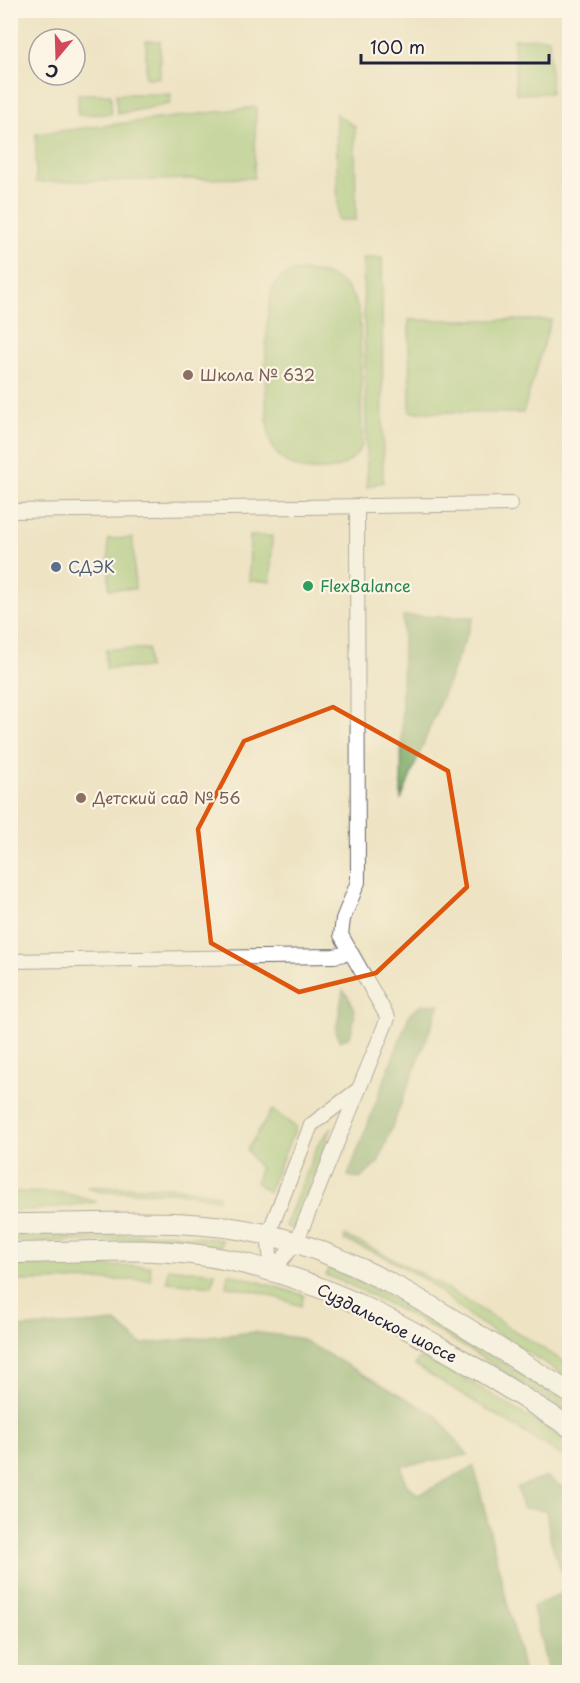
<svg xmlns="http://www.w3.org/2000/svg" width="580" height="1683" viewBox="0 0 580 1683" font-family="'Playpen Sans',sans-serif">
<rect width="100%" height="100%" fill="#fcf5e5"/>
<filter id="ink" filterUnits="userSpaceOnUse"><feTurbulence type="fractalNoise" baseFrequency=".0167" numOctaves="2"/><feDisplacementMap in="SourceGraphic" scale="12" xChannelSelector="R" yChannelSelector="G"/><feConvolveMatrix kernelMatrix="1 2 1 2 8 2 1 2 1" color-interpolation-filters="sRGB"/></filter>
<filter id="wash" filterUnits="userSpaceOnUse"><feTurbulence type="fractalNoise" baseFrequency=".008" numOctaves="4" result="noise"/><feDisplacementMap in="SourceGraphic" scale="24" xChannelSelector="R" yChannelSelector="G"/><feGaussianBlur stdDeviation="1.35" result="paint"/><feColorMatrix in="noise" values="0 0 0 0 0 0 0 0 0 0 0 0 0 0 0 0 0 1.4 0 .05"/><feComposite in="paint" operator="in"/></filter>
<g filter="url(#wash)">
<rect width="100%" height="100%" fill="#eee4c4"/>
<g fill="#99c674" stroke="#5e7458" stroke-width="1.5">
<polygon points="549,38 551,93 516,94 514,39"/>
<rect x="146" y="41" width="14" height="37"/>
<polygon points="78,94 111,94 111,114 78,115"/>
<polygon points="116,94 171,94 170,104 117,114"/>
<polygon points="256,107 254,178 36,182 36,134"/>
<polygon points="336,114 355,127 356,220 338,220"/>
<polygon points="363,258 382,258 383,482 367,487"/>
<path d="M303,271c33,2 49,13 57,45l2,130c-8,14 -21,23 -37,24 -20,2 -41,-3 -52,-22 -11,-19 -9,-139 0,-160 6,-13 18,-16 30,-17z"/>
<polygon points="409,320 551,320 523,413 410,412"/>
<polygon points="250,536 272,536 271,581 249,581"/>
<polygon points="133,538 135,589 109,589 108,539"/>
<rect x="106" y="649" width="42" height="19"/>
<polygon points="272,1110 296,1127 268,1192 256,1182 260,1169 247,1150"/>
<polygon points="332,1127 293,1229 285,1226 318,1144"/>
<polygon points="87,1187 174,1187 219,1195 218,1199 175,1192 100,1192"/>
<polygon points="11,1192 64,1193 97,1202 36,1210 11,1210"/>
<polygon points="172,1234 222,1240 221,1247 172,1240 11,1242 11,1236"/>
<path d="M345,1236c80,34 151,84 224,129v13l-97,-60 -48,-39 -39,-22 -41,-17z"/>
<polygon points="10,1266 150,1266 151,1280 11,1281"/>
<polygon points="168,1268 215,1273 212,1286 167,1282"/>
<path d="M329,1268l82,38 158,98v8c-79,-48 -156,-102 -243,-137z"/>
<polygon points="228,1273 304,1295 301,1306 263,1293 226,1286"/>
<polygon points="419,1358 449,1369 569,1442 569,1460 415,1365"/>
</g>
<g fill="#7aab66" stroke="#4e6650" stroke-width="1.5">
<polygon points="403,616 474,617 401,800"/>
<path d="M343,990c15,18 13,25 7,47l-10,4 -4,-10z"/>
<polygon points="440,1004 378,1163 360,1179 348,1176 410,1013 422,1005"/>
<polygon points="116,1322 141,1344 254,1332 299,1338 436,1415 468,1455 401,1466 406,1484 419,1495 474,1466 524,1672 11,1672 11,1328"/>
<polygon points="546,1477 569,1491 569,1672 548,1672 533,1607 568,1590 550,1538 546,1510 522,1508 517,1487"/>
</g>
</g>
<g filter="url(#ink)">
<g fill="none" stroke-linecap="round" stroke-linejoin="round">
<g stroke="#69666b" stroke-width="16">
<g id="minor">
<polyline points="10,511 511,504"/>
<polyline points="10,961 334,956 350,953"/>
<polyline points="272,1271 296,1243 388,1018 341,935 343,919 358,882 357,506"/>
<polyline points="272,1271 268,1235 311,1125 359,1089"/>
</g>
</g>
<g stroke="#69666b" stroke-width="22">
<g id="secondary">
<path d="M10,1224c86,1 174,-9 259,11 104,25 210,102 301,158"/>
<path d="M10,1253c60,0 123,-6 182,1 140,17 261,100 378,173"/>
</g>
</g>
<use href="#minor" stroke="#fff" stroke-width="14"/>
<use href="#secondary" stroke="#fff" stroke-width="20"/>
</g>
</g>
<path d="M0 0H580V1683H0ZM333,707l115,64 19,116 -91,86 -77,19 -88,-49 -13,-114 46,-88z" fill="#eee4c4" fill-opacity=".55" fill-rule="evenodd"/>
<path fill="none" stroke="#de560e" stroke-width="4.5" stroke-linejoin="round" d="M333,707l115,64 19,116 -91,86 -77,19 -88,-49 -13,-114 46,-88z"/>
<g fill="#8d6e63" stroke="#fcf5e5" stroke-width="2">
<circle cx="188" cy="375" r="6"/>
<circle cx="81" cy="798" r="6"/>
</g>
<circle fill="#5c6f8a" stroke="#fcf5e5" stroke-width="2" cx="56" cy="567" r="6"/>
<circle fill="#2e9e5b" stroke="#fcf5e5" stroke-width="2" cx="308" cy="586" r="6"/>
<g text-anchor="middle" stroke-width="4.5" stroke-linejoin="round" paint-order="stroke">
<g font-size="16" fill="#785e54" stroke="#fcf5e5" text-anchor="start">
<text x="200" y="381">Школа № 632</text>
<text x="93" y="804">Детский сад № 56</text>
</g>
<g font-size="16" fill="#4e5e75" stroke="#fcf5e5" text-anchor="start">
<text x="68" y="573">СДЭК</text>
</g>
<g font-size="16" fill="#27864d" stroke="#fcf5e5" text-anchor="start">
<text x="320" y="592">FlexBalance</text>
</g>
<g font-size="16" fill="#22223b" stroke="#fcf5e5">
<text transform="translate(387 1323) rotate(27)" y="6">Суздальское шоссе</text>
</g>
</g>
<rect width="580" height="1683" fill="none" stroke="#fcf5e5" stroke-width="36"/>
<g transform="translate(57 57) rotate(199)"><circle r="28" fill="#fcf5e5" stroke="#a5a1a1" stroke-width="1.5"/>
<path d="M0-4.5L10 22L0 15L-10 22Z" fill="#d1495b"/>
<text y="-9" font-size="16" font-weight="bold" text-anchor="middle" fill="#22223b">С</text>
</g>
<path d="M361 54v9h188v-9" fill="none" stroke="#22223b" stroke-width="3"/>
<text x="370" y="54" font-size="18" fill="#22223b" stroke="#fcf5e5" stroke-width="4.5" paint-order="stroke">100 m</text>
</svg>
